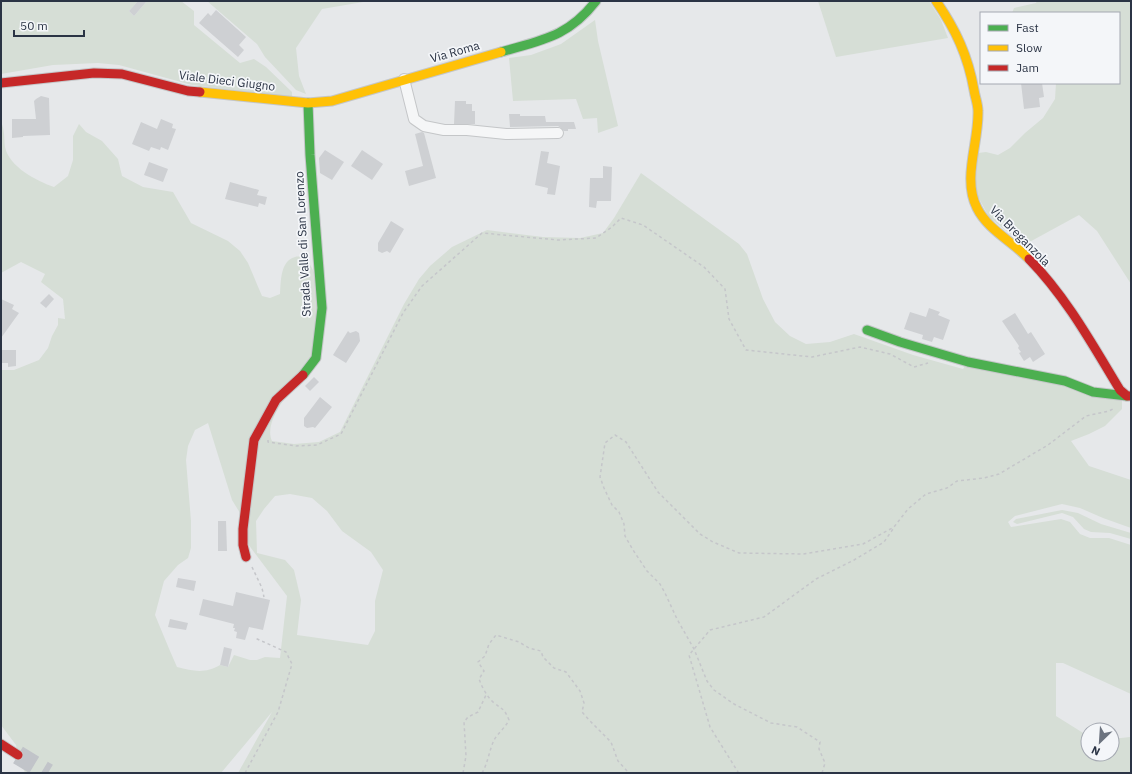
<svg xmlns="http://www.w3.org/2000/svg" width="1132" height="774" viewBox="0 0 1132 774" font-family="'IBM Plex Sans',sans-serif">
<rect width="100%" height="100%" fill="#e6e8ea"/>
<g fill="#d6ded6" fill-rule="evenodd">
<polygon points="1,1 138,1 129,11 134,16 147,1 181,1 194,11 194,25 240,63 254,59 266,67 292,92 292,97 192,85 119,65 98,63 53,65 1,74"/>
<polygon points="207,1 398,1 369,1 322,9 296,48 299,76 306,94 296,90 265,57 257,44"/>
<polygon points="818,1 929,1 941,20 948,38 836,57"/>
<polygon points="1037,1 1131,1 1131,284 1097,231 1079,215 1024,245 989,217 975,191 978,153 986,152 998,155 1010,148 1025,133 1043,118 1055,99 1056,83 1119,83 1119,13 1012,13 1014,8 1036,3"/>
<polygon points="595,20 598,41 618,126 598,133 597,118 583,119 576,99 513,101 509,58 531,55 561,44"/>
<path d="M1,122c4,8 3,17 4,25 4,20 32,34 49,40l14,-11 5,-16v-24l6,-12 7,8 16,9 16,18 4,17 21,11 30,5 18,31 37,18 12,10 8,12 14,33 8,2 10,-4c1,-12 0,-33 15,-37 3,-1 7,0 10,0 5,7 12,19 13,28 1,6 -3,70 -5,73 -10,21 -52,59 -41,83l22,3 25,-2 21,-10 64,-128 15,-25 11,-13 22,-19 35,-17 56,7 37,1 23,-5 11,-15 27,-45 98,71 8,10 16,45 12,23 15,14 16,8 24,-2 24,-8 59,21 50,14 5,-7 154,33v14l-17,17 -16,8 -18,7 18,25 42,14v48l-28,-10 -23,-10 -18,-4 -47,12 -7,6 3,5 50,-8 9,3 10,12 10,4h19l22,7v149l-68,-31h-7v53l32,20v18h24v-15l18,-2 1,3v33h-893l34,-61 -51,61h-196l-7,-18 -2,-10 -15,-20v-355h13l25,-10 9,-12 4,-12 6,-11v-7l7,1 -2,-20 -22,-17 4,-8 -24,-12 -20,11zM208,423l24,77 8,13 8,31 39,52 -7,62 -15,-1 -8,3h-7l-16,-5 -6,12 -8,-2c-15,9 -27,6 -43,2l-7,-16 -15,-36 9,-34 14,-16 10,-7 3,-10v-27l-5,-61 2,-14 7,-16zM290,494l22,4 15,13 15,20 29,21 12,18 -8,31v30l-7,14 -71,-10 4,-35 -7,-30 -9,-10 -28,-7 -1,-32 8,-12 11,-13z"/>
<polygon points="1062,510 1078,513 1101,524 1131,533 1131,539 1110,533 1091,532 1084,529 1073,517 1062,513 1017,524 1013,522 1016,519"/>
</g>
<g fill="#ced0d3">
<polygon points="138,1 147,1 134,16 129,11"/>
<polygon points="216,10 246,37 239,45 244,50 238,57 199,23 208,13 211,16"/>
<polygon points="1021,83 1042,83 1044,97 1039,98 1040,107 1024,109"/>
<polygon points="41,96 49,98 50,135 23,136 23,137 12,138 12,119 36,119 34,101 36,99"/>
<polygon points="455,101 466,101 466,104 472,104 472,111 475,111 475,124 454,124"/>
<polygon points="509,114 520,114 520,116 545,116 546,122 574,122 576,129 568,129 568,131 564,131 561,128 558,126 510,127"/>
<polygon points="161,119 173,124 172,128 176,129 168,150 161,147 160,150 151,147 149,151 132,144 141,122 157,129"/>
<polygon points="422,132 424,133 436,178 409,186 405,171 423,166 415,134"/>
<polygon points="325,150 344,162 332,180 320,173 319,158"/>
<polygon points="362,150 383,164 372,180 351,166"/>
<polygon points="541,151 549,152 547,163 560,166 555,195 547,194 548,188 535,185"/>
<polygon points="149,162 168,169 163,182 144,175"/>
<polygon points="603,166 612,167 611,201 597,201 596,208 589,207 590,178 603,178"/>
<polygon points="230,182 259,190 257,195 267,197 265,205 259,203 258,207 225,199"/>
<polygon points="391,221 404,229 390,253 387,251 382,253 378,251 378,243"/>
<polygon points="49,294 54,299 46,308 40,303"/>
<polygon points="1,299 14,305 12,309 19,313 1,338"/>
<polygon points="929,308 940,312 938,315 950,320 943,340 934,337 932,342 922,339 923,335 904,329 910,312 926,317"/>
<polygon points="1015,313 1028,334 1031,332 1045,354 1033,362 1030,357 1024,361 1019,353 1021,352 1018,348 1019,346 1002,321"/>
<polygon points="348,331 350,333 356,331 359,333 360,341 346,363 333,355"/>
<polygon points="1,350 16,350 16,366 8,367 8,363 1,363"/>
<polygon points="314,377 319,382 310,391 305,386"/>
<polygon points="320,397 332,407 315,428 313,427 307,428 304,426 304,418"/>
<polygon points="218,521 226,521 227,551 218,551"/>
<polygon points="178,578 196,581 194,591 176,587"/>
<polygon points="236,592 270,600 263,630 249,627 245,640 236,638 237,632 234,631 235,628 233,628 234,624 199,615 203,599 233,606"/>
<polygon points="170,619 188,623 186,630 168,627"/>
<polygon points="224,647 232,649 228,667 220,665"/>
</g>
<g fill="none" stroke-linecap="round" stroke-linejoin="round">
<polyline stroke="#c1c4c9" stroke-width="19" stroke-dasharray="19 10" stroke-linecap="butt" points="18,755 48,773"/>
<g stroke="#c4c6c8" stroke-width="12">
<polyline id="street" points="404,79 414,119 424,126 444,130 467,130 506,134 558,133"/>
</g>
<g stroke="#c4c6c8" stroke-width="11">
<g id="fast">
<path d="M501,52c41,-12 67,-15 95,-51"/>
<polyline points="867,330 900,342 968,362 1065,381 1093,392 1127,396"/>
<polyline points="303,375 316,358 322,308 310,155 308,103"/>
</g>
</g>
<g stroke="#c4c6c8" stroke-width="11">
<g id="slow">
<path d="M936,1c20,29 32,55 38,89 1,7 4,14 4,21 1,32 -16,67 -1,97 11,22 35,33 52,51"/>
<polyline points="200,92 308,103 332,101 501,52"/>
</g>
</g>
<g stroke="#c4c6c8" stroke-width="11">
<g id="jam">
<polyline points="1,83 94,73 122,74 188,91 200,92"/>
<path d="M1029,259c38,39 63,85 91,131l7,6h4"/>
<polyline points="246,557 243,545 243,529 254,440 276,400 303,375"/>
<polyline points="1,744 18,755"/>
</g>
</g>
<g stroke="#c5c6ca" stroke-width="1.5" stroke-dasharray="3 3" stroke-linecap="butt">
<polyline points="268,440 268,442 296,446 317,445 341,434 403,313 422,286 482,233 558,240 596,238 612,227 621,218 643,225 704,267 725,289 729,319 746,350 812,357 860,347 890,354 914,367 928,363"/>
<polyline points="252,567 262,588 264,597"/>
<polyline points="245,773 278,712 292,664 286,652 255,638"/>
<polyline points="463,773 466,756 464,722 468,717 478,712 486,695"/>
<path d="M482,773c6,-10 7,-22 12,-33 4,-7 11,-12 15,-20 -5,-12 -6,-10 -15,-17 -7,-6 -12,-16 -15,-24l5,-8 -6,-9 7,-6 4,-12 7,-9 23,7 10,6 12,3 2,6 11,11 12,4 14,19 4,12 -2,9 7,8 22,22 7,19 11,12"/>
<polyline points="737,773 738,772 710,727 689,655 710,630 764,617 816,579 854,560 884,542 893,529"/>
<polyline points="822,773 825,763 819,749 820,742 797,727 771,723 734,704 714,690 707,681 694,649 677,619 665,593 660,584 647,571 633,550 625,536 624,524 619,512 612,505 604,488 600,477 605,443 615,435 626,442 658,492 700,534 713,542 739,553 803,554 863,544 894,527 908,509 926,494 947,488 957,481 984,478 999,474 1048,445 1086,416 1109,411 1115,408"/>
</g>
<use href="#street" stroke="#f5f6f7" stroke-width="10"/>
<use href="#fast" stroke="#4caf50" stroke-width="9"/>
<use href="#slow" stroke="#ffc107" stroke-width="9"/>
<use href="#jam" stroke="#c62828" stroke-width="9"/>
</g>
<g text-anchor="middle" stroke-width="3.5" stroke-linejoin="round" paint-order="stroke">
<g font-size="12" fill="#2b3445" stroke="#f4f6f9">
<text transform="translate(455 52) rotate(-16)" y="4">Via Roma</text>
<text transform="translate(227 81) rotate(7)" y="4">Viale Dieci Giugno</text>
<text transform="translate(1020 236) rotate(45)" y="4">Via Breganzola</text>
<text transform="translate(303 244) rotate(-93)" y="4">Strada Valle di San Lorenzo</text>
</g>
</g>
<rect width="1132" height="774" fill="none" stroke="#2b3445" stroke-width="4"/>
<rect x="980" y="12" width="140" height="72" fill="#f4f6f9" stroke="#a4a8b1"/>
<rect x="988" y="25" width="20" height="6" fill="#4caf50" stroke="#a4a8b1"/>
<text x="1016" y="32" font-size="12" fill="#2b3445">Fast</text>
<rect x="988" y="45" width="20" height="6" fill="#ffc107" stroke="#a4a8b1"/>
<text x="1016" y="52" font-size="12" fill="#2b3445">Slow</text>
<rect x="988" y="65" width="20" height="6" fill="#c62828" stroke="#a4a8b1"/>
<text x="1016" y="72" font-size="12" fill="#2b3445">Jam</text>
<g transform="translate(1100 742) rotate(205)"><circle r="19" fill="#f4f6f9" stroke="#a4a8b1"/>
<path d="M0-3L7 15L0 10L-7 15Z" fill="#6c737f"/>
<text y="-6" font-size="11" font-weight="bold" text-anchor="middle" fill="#2b3445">N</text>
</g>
<path d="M14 30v6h70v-6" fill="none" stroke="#2b3445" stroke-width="2"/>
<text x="20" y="30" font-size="12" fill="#2b3445" stroke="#f4f6f9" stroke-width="3" paint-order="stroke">50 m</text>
</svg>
